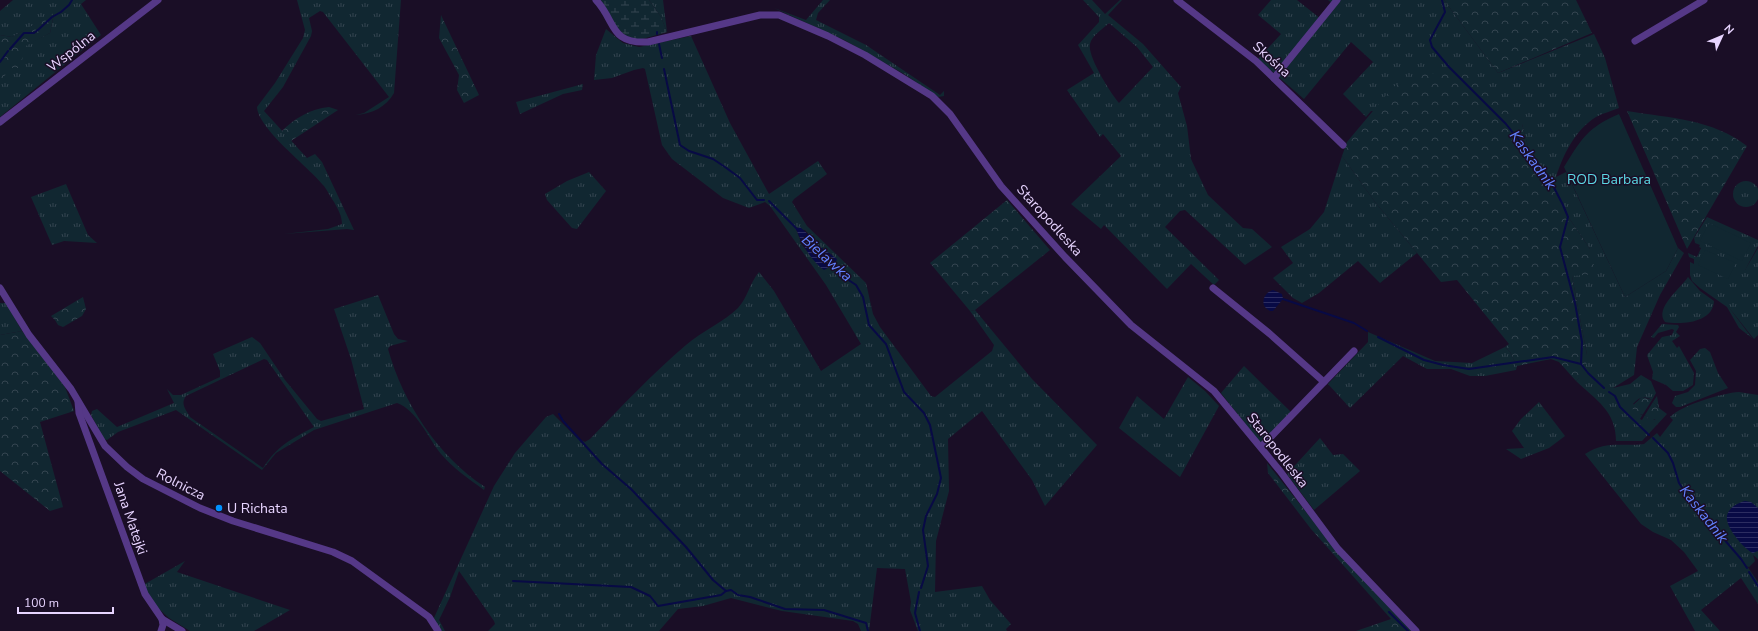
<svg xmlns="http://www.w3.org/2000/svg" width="1758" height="631" viewBox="0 0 1758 631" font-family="'Nunito Sans',sans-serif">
<defs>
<pattern id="grass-tufts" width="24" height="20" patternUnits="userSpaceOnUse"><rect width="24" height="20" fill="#112731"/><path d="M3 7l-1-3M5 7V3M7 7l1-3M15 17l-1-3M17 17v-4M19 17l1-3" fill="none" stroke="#344550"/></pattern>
<pattern id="forest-crowns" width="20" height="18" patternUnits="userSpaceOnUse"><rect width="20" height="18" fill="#112731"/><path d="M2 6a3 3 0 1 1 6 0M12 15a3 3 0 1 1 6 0" fill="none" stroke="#344550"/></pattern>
<pattern id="wetland-marsh" width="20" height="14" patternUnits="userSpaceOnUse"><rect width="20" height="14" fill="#112731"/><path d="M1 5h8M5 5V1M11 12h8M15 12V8" fill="none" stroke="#344550"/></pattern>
<pattern id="water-rules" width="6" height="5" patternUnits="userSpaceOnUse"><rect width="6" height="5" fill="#080a45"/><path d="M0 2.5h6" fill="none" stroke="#2c2d61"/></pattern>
</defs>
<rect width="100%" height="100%" fill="#1a0e26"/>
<g fill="url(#grass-tufts)" fill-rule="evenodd">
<polygon points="13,0 86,0 81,4 101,35 0,117 0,58 50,33 54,14 12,37 0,35 0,11"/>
<path d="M297,0h104l-7,93c-8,14 -22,21 -38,22l8,-2 25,-16 -66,-85 -3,-1 -11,7 3,13 -1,5 -28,51 -19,24 43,47 8,-4 7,8 32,68 -7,-1 -63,5 44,-5 14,-5c0,-8 -4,-15 -8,-22 -4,-5 -6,-11 -10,-16 -15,-19 -66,-57 -67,-79l18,-24 28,-45 2,-8z"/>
<polygon points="649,0 663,0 667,32 661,17"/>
<polygon points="823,0 830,0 818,13 816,20 866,45 940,95 944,91 944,96 938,97 904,74 846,41 774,8 806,20"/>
<path d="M1083,0h9l13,14 15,-14h2l-14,15 35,29 38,43 -3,6 9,33 4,33 17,36 35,33 9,1 20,18 -27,18 -60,-55 -5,1 -15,16 54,53 -5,5 -23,-21 -24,25 -63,-64 -3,4 -30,-25 50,-48 -18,-22 -3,3 -33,-47 27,-17 -16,-28 21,-23v-5zM1109,23l28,24 16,20 -34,36c-8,-9 -32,-47 -29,-59 2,-9 13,-15 19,-21z"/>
<path d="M1271,0h26l24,19 11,-16 -4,-3h116l54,73 96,-39 11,24 14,50c-7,3 -16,5 -23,9 -21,13 -33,38 -40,60l10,-5 59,125 41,-26 12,-23 6,5 -24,42 -23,52 -3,28 -21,13 17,-4 11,-9 10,6 5,12 -4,7c-8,-5 -13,-3 -19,4l8,11 2,-1 -3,5 2,1 3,-5 4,5h6l3,-13 -5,-5 4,-6 2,12 8,6 -25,27h-26c0,-30 -20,-41 -40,-60l3,-3 8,-23 -15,-79 18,-27 -21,-31 -19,-37 -19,-23 -9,-34 -151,-13 -5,6 -23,-23 30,-32 -22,-20 -47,57 -46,-40 23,-25 -23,-19z"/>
<path d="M606,29l17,14 16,4 52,-11 39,87 39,71 49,-33 9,13 -33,25 -2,3 15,24 59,57 7,31 7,13 51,69 4,1 57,-46 2,-6 -24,-34 5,-1 57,69 65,66 -52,61 -13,-26 -50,-69 -34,28 1,52 -13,50 -1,51 47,-6 8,14 21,24 -5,5 1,2h-89l-8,-21 1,-8 -6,-33 -28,-1 -8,63h-8l-3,-7 -5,-3 -71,-10 -51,-13 -28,8 -25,3 -19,22h-171l7,-7 -1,-3 -35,-50 -9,26 -11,23 6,11h-4l-8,-11 61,-134 21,-33 31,-36 7,-3 24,24 8,4 5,-3c31,-32 62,-65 96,-94 15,-13 39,-24 52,-37 10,-11 11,-24 21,-36l15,19 47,80 40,-27 -35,-59 -56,-79 -5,-4 -16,6 -26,-10 -51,-39 -10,-14 -17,-76 -2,-1 -9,2 -22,8 -18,2 2,-25zM796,229l9,1 7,8v6l21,11 -14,11 -17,-21z"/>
<polygon points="583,84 582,90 563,94 520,114 516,102"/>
<polygon points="1342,156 1375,202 1417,253 1380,283 1358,261 1319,293 1302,303 1293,298 1273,278 1293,263 1281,247 1310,229 1324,212"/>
<polygon points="589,172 606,191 577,229 572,228 547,200 545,194 567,181"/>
<circle cx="1746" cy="194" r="13"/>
<polygon points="66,184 88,235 97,243 64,241 52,245 31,197"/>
<polygon points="1707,217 1758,240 1758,246 1745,270 1758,248 1758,335 1754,339 1727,305 1752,338 1739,328 1727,307 1700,288 1692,281 1690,275 1690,262 1694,264 1694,259 1689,257 1688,253 1697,257 1701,248 1699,247 1700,245 1695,243 1694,238"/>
<path d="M1688,277l12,14 14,10c-1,22 -33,24 -49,21 -11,-14 16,-34 23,-45z"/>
<path d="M378,295l16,39 4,5 10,2 -18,5 -2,3c15,54 50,107 97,138l-1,3c-15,-11 -31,-22 -43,-36 -13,-16 -24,-44 -44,-51l-83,27 -38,23 -14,17 -86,-60 -58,22 -11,8 -3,-1 -13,-24 1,-4 5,-2 20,18 57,-24 -7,-14 6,6h8l39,-18v-6l-7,-17 39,-17 8,6 25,37 32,39 4,2 43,-12 -13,-50 -17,-50zM264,359l3,1 47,67c-23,12 -37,19 -51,41l-73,-51c-4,-7 -10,-13 -4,-21z"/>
<polygon points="0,303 6,303 22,331 0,335"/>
<polygon points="1662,324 1678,325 1679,327 1676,332 1680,336 1672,341 1677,348 1679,346 1694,373 1693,385 1683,391 1673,391 1666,385 1652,379 1653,372 1647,355 1662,337 1672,335 1674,330 1672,329 1658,333 1654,338 1651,337"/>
<polygon points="1368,332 1435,361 1472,363 1505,347 1510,352 1517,366 1516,370 1485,376 1470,376 1451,369 1427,369 1403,356 1350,408 1328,384 1368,342"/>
<polygon points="1700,349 1705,348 1710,352 1718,373 1728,388 1680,407 1676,407 1672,403 1675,396 1688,392 1695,385 1696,371 1690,360"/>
<polygon points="1244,366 1292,413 1261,444 1221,393"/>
<polygon points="1188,377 1205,391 1219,406 1180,477 1119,428 1137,396 1164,419"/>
<path d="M1739,392l19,3v164l-5,-4 2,6 -6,6 -2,-1 11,16v22l-17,-26 -40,32 19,21h-25l-25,-45 28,-15 -14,-19 -13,-12 -18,-8 -12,-8 -56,-70c22,-14 35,-7 59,-10l13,-11 3,4 13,-17 -3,-3c12,-12 52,-24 69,-25z"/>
<polygon points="1539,402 1565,436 1549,448 1521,459 1506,449 1524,448 1512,431 1521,419"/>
<polygon points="1320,438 1333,455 1343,454 1360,471 1314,510 1287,474"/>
<polygon points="185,561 177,572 290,610 254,631 190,631 169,618 159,609 148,596 143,585"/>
</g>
<g fill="url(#forest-crowns)">
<polygon points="1444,0 1576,0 1592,33 1498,73"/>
<polygon points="54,13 50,33 24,47 21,68 9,68 0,85 0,35 12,37"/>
<polygon points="441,15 479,95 464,103 457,90 459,75 439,38"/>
<path d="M1455,72l23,5 44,47 9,34 19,23 19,37 21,31 6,25 -24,2 15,79c0,11 -2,19 -11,26l-17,-19 -8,-3 -34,7 -7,-14 -5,-5 4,-3 -52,-64 -16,2 -66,-80 -33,-46 5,-14 46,-55 26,-13z"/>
<path d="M329,107l9,3 -47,31 -9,-10c13,-13 28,-22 47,-24z"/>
<path d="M1627,111c43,7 85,8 120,35l-60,103z"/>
<polygon points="1007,200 1050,250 975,310 970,311 930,263"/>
<polygon points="83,297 86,309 82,316 63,327 58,325 55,320 51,316"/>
<polygon points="22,331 65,387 74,411 40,422 63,507 50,511 0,471 0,335"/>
<polygon points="1642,397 1652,400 1643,414 1638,415 1633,410 1632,406"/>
<path d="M1653,402c6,5 8,10 3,17l-6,2 -5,-6z"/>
<polygon points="1267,463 1338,552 1413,631 1356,631 1391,619 1311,529 1268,473"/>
</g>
<path fill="url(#wetland-marsh)" d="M601,0h48l12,17 6,15c-8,2 -16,5 -25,7 -22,3 -32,-23 -41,-39z"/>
<g fill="#112731">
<path d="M1619,114l59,134 -12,23 -41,26 -61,-130c18,-29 23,-39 55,-53z"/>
<polygon points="1709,223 1751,243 1742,261 1700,241"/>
<polygon points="1705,250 1736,263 1728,279 1698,265"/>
</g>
<g fill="url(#water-rules)">
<path d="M800,227l12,11v6l6,1 19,14 -2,5 -11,6c-13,-9 -22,-26 -28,-41z"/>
<path d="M1273,290l9,4 1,5 -10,12h-3c-11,-5 -7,-18 3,-21z"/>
<path d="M1745,501l6,1 7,6v43l-5,2c-9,-4 -28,-26 -26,-37 1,-8 11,-13 18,-15z"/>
</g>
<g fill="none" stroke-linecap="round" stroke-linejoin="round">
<g stroke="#080a45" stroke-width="2">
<polyline points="1442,0 1445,12 1430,40 1432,47 1449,67 1506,124 1549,178 1563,205 1568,217 1560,247 1575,303 1582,342 1581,364 1588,373 1604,388"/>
<polyline points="657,32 657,34"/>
<polyline points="659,44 662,58"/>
<polyline points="10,49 24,33 34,33 39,29 52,17 61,12 69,5 72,0"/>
<polyline points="0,62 8,51"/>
<polyline points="664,69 680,145 689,151 713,159 725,167 740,178 757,200 764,200"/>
<polyline points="769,201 798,230"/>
<polyline points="833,263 841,275 856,285 863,297 869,325 886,344 904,392 924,413 930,425 941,478 937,494 926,516 923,530 928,566 921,588"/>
<polyline points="1283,299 1354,323 1367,331"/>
<polyline points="1378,337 1424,360 1443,365 1469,369 1553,357 1581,364"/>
<polyline points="1609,392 1615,396 1620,407 1649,435"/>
<polyline points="559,414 563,421 602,464 631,489 686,547 713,580 726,591 731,590 738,595 750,597 785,609 824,610 866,623 868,631"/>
<polyline points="1653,438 1668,453 1673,463 1679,483 1692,502 1741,559 1747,568"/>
<polyline points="1749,572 1758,586"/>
<polyline points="513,581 631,587 650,596 658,606 721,595 726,591"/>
<polyline points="919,592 915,613 920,631"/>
<polyline points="1389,612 1408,631"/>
</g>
<g stroke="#553887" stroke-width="7">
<path d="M596,0c20,21 13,44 52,42l112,-27h19l49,21 37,19 67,41 18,18 51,72 64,71 66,68 83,66 66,80 58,78 78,82"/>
<polyline points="1177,0 1256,61 1343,145"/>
<polyline points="1635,41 1704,0"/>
<polyline points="1274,78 1337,0"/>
<polyline points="0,122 158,0"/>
<polyline points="0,288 29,335 71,389 105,446 127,467 143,479 200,508 233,521 333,552 352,561 429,617 438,631"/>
<polyline points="1213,288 1270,334 1324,382"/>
<polyline points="78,402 79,413 145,594 162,619 182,631"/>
<polyline points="1261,447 1354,351"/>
<polyline points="161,631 163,625 162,619"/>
</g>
</g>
<circle fill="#0091ff" stroke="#1a0e26" stroke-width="1.5" cx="219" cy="508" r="4"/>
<g text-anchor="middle" stroke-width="3" stroke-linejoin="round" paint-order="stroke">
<g font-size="14" fill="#e7d4ff" stroke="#1a0e26">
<text transform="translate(71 51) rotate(-38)" y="5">Wspólna</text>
<text transform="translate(1272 59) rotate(42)" y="5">Skośna</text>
<text transform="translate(1050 220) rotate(48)" y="5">Staropodleska</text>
<text transform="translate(1278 450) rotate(52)" y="5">Staropodleska</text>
<text transform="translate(181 484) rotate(27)" y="5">Rolnicza</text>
<text transform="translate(131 518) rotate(71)" y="5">Jana Matejki</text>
</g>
<g font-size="14" fill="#5bd8e3" stroke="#1a0e26">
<text x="1609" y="184">ROD Barbara</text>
</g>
<g font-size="14" fill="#e7d4ff" stroke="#1a0e26" text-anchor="start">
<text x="227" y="513">U Richata</text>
</g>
<g font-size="15" font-style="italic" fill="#6282ff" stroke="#1a0e26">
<text transform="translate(1533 160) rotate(54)" y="5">Kaskadnik</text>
<text transform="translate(827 258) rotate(42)" y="5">Bielawka</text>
<text transform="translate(1704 514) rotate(52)" y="5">Kaskadnik</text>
</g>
</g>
<g transform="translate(1722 36) rotate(46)" stroke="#1a0e26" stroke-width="3" paint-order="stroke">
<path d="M0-3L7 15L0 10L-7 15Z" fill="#e7d4ff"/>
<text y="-6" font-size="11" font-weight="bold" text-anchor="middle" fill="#e7d4ff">N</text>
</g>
<path d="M18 607v6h95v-6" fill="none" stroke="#e7d4ff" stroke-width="2"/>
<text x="24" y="607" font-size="12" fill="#e7d4ff" stroke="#1a0e26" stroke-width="3" paint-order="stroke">100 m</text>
</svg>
